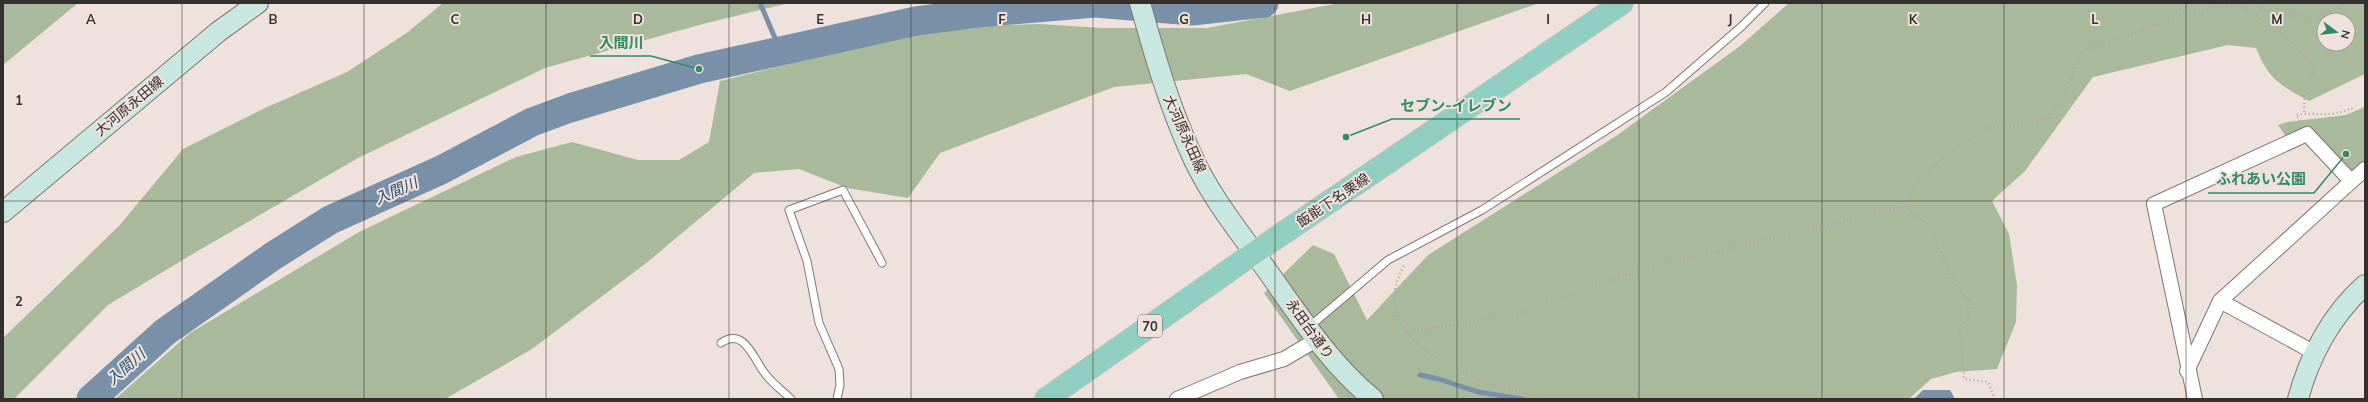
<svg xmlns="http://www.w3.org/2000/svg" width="2368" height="402" viewBox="0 0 2368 402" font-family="Mulish,'Noto Sans JP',sans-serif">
<rect width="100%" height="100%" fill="#efe2dc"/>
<g fill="#a9b99b" fill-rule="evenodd">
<polygon points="3,3 78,3 3,65"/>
<polygon points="443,3 789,3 703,24 545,68 358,158 196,252 108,305 14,399 3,399 3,338 119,226 183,149 265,108 347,72 408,32"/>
<polygon points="1340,3 1539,3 1290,91 1246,74 1114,87 940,153 908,198 847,188 799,169 754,173 645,264 532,349 445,399 115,399 190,333 359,232 516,157 572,142 638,160 679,160 709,142 720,81 938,27 1039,24 1103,28 1207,28"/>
<path d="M1789,3h576v71l-56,27c-29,-16 -40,-21 -53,-53l-28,-3 -135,32 -68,94 -33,30 17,33 8,51 -1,37 -19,47 -41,3 -25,7 -22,20h-570l-75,-106 49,-48 21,9 33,66 61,-65 188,-119 124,-90zM2324,20h24v24h-24z"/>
<polygon points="2365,107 2365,168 2351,181 2307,134 2289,141 2278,125 2287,122 2346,115"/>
</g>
<polygon fill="#7891a9" points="1923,390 1950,390 1955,399 1914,399"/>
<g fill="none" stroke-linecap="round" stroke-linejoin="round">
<g stroke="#7891a9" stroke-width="5">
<polyline points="760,3 781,52"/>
<polyline points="1420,375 1439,379 1478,392 1522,399"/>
</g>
<polyline stroke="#7891a9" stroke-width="29" points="91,399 165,332 273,256 330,220 441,170 532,122 570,108 699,69 916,21 977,13 1095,3 1192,11 1264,3"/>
<g stroke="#817670" stroke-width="9">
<g id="lane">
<polyline points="1309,327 1388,260 1482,210 1666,92 1742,26 1765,3"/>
<path d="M721,343c24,-17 33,18 45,32 7,9 17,16 25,24"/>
<polyline points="837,399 840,385 839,369 819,323 807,261 789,210 843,190 882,263"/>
</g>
</g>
<g stroke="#817670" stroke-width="16">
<g id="street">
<polyline points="2220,301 2315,353"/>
<polyline points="2187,371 2220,301 2365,169"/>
<polyline points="1177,399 1240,372 1284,359 1316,340"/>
<polyline points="2195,399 2154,204 2307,134 2351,181"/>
</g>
</g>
<g stroke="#817670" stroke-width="22">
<g id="secondary">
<path d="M1140,3c14,50 28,99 49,146 21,50 59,93 89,137 29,41 56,81 95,113"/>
<polyline points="3,212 218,32 258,3"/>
<path d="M2298,399c11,-42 34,-85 67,-114"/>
</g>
</g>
<g stroke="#c6c5c4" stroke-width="24">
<polyline id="primary" points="1046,399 1254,253 1622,3"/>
</g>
<g stroke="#afa5a0" stroke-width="2.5" stroke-dasharray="1 3" stroke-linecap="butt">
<path d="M2240,4c15,13 34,22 48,35 9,10 17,20 27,29l-10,23 -1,23"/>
<path d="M2300,121l-4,-6c22,-4 33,4 55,-7l14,14"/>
<path d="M1404,266c-35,59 35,99 81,116 20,7 42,11 62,17"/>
<polyline points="1406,332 1510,316 1651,267 1904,207"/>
<polyline points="1995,399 1988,382 1964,379 1960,327 1968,317 1969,300 1956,286 1928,224 1904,207 1921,178 1957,146 1991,127 2019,126 2048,118 2067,89 2081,51 2132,35 2186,12 2251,3 2273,14 2308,17 2336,10 2341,3"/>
</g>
<use href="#lane" stroke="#fff" stroke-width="7"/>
<use href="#street" stroke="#fff" stroke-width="14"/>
<use href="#secondary" stroke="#c8e7e0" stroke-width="20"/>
<use href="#primary" stroke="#90cec1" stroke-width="22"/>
</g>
<path fill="none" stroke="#34302d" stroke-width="1" stroke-opacity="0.55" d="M182,3v396M364,3v396M546,3v396M729,3v396M911,3v396M1093,3v396M1275,3v396M1457,3v396M1639,3v396M1822,3v396M2004,3v396M2186,3v396M3,201h2362"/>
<g text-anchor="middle" stroke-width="4" stroke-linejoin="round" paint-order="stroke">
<rect fill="#efe2dc" stroke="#6c6562" stroke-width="1" x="1138" y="315" width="24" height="22" rx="3"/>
<g font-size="13" font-weight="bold" fill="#34302d">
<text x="1150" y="331">70</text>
</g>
<g font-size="14" fill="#34302d" stroke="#efe2dc">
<text transform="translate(129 106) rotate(-40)" y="5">大河原永田線</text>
<text transform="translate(1185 134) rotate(66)" y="5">大河原永田線</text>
<text transform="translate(1333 200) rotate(-34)" y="5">飯能下名栗線</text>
<text transform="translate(1310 329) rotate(54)" y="5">永田台通り</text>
</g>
<g font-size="15" font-style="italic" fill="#244f72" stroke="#efe2dc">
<text transform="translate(396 191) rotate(-24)" y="5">入間川</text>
<text transform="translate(126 367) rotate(-42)" y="5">入間川</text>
</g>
</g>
<g font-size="13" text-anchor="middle" font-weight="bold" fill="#34302d" stroke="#efe2dc" stroke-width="4" stroke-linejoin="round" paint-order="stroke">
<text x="91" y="24">A</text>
<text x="273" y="24">B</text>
<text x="455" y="24">C</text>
<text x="638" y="24">D</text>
<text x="820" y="24">E</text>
<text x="1002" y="24">F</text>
<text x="1184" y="24">G</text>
<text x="1366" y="24">H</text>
<text x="1548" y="24">I</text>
<text x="1730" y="24">J</text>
<text x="1913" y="24">K</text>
<text x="2095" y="24">L</text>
<text x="2277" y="24">M</text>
<text x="19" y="105">1</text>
<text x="19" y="306">2</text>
</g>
<path fill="none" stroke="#308c63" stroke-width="1.5" d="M699 69L651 56H590M1346 137L1392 119H1520M2346 154L2314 193H2208"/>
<g fill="#308c63" stroke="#efe2dc" stroke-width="1.5">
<circle cx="699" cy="69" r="4"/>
<circle cx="1346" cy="137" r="4"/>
<circle cx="2346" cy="154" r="4"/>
</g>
<g font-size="15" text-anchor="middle" font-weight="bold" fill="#308c63" stroke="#efe2dc" stroke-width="4" stroke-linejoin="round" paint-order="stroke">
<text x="621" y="48">入間川</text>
<text x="1456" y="111">セブン-イレブン</text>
<text x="2261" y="184">ふれあい公園</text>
</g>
<rect width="2368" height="402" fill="none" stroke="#34302d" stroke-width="8"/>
<g transform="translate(2336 32) rotate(105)"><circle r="19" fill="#efe2dc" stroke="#a49b96"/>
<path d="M0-3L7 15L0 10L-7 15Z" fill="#308c63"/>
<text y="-6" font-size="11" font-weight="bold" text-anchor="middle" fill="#34302d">N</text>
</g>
</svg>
